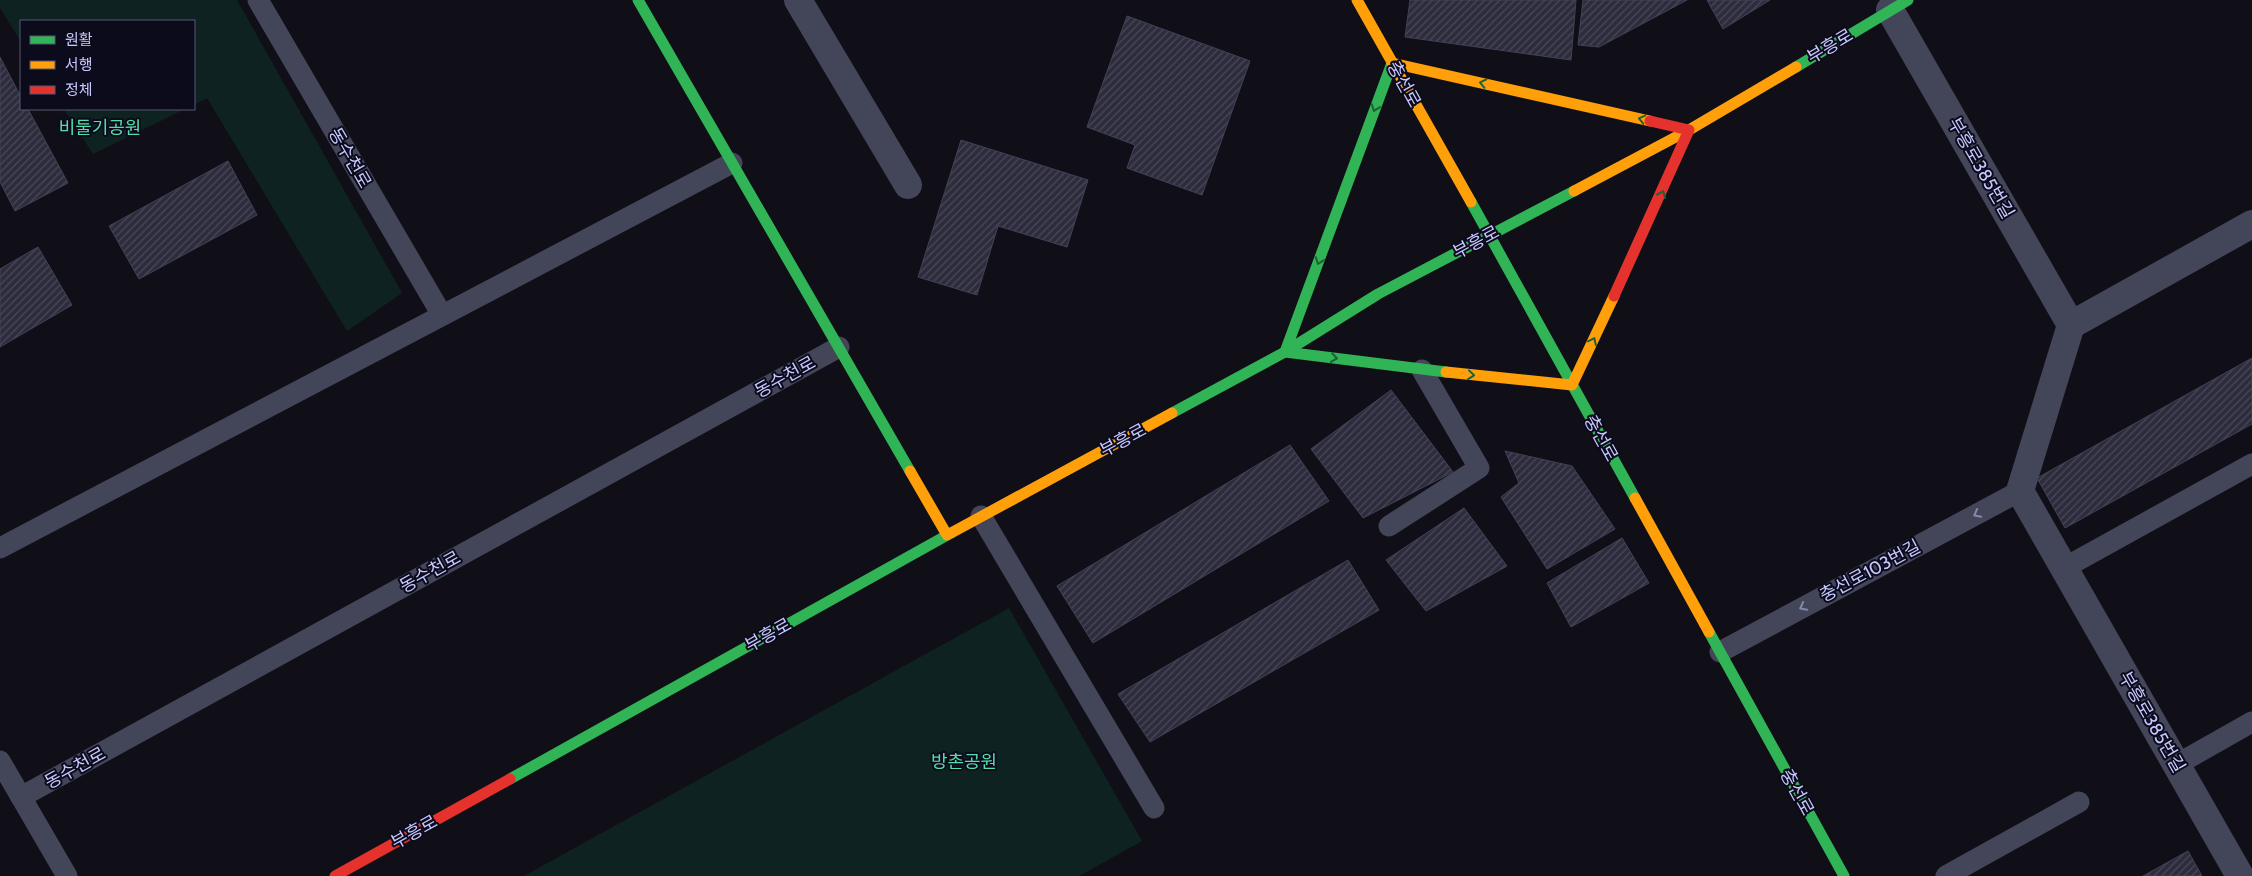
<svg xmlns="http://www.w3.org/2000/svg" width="2252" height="876" viewBox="0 0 2252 876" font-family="Cabin,'Noto Sans KR',sans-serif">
<defs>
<pattern id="building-hatch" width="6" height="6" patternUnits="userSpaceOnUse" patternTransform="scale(1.25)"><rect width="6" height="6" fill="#2d2c3c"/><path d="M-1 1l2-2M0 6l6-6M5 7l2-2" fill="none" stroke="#4a4959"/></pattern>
</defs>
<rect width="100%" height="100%" fill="#100f18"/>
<g fill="#0e2321">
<polygon points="0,0 237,0 402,293 347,331 207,98 194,105 194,21 21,21 21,42 0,8"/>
<polygon points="64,109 185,109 93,154"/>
<polygon points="1009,608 1142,841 1079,876 524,876"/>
</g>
<g fill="url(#building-hatch)" stroke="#424158">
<polygon points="1410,0 1576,0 1571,60 1405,37"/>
<polygon points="1583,0 1687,0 1599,47 1578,45"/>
<polygon points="1707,0 1770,0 1723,29"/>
<polygon points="1127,16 1250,61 1202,195 1127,168 1135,145 1087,127"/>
<polygon points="0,57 21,97 21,109 28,109 68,183 15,211 0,182"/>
<polygon points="961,140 1088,180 1067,247 998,226 977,295 918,277"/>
<polygon points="228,161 257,215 139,279 109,226"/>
<polygon points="38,247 72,305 0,347 0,269"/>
<polygon points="2252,358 2252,424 2065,528 2037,478"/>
<polygon points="1391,390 1453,472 1363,518 1311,449"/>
<polygon points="1290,445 1329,501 1093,643 1057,586"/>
<polygon points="1505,451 1572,466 1615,529 1547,569 1501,497 1519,483"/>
<polygon points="1464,508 1507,566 1426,611 1386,560"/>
<polygon points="1622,538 1649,583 1571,627 1547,583"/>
<polygon points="1348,560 1379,610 1150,742 1118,694"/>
<polygon points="2188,851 2202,876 2143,876"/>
</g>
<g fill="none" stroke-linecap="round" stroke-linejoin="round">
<g stroke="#434559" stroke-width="21">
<polyline points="258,0 442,315"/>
<polyline points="981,516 1154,808"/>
<polyline points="1389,526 1479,468 1422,370"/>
<polyline points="0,548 732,163"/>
<polyline points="2064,568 2252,464"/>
<polyline points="1720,652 2020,491"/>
<polyline points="0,761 67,876"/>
<polyline points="2176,765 2252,722"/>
<polyline points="21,797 839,347"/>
<polyline points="1946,876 2079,802"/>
</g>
<g stroke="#434559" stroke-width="28">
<polyline points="798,0 908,185"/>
<polyline points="1890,10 2071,325 2020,491 2240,876"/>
<polyline points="2071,325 2252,224"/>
</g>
<g stroke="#30b455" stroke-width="11">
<polyline points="638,0 910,471"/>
<polyline points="1392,63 1285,352 1446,372"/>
<polyline points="1796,67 1908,0"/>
<polyline points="1471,202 1635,498"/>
<polyline points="1172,413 1285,352 1378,294 1574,191"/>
<polyline points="1709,632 1844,876"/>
<polyline points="510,779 951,533"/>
</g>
<g stroke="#ff9f0a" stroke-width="11">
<polyline points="1357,0 1471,202"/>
<polyline points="1392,63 1650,121"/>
<polyline points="1574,191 1689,130 1796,67"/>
<polyline points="1446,372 1572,385 1614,296"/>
<polyline points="910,471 947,535"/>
<polyline points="1635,498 1709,632"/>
<polyline points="951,533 1172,413"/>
</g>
<g stroke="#e5322d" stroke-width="11">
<polyline points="1614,296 1689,130 1650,121"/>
<polyline points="335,876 510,779"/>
</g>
</g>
<defs><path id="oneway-chevron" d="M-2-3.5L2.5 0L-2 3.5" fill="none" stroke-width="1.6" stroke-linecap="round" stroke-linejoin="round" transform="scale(1.25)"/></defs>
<g stroke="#1e6038">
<use href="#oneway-chevron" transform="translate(1483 83) rotate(-167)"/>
<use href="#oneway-chevron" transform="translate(1375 108) rotate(110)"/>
<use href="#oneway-chevron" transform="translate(1642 119) rotate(-167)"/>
<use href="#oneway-chevron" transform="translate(1662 194) rotate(-67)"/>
<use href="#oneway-chevron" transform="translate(1319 261) rotate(110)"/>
<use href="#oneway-chevron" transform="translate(1593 341) rotate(-64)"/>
<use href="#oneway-chevron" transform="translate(1334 358) rotate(8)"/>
<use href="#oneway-chevron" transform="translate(1471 375) rotate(6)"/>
</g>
<g stroke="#8586ac">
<use href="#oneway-chevron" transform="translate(1977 514) rotate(152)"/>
<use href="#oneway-chevron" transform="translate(1803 607) rotate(152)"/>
</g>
<g text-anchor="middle" stroke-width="4" stroke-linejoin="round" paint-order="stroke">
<g font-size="18" fill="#c7c8ff" stroke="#0c0b1c">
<text transform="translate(1830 46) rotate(-31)" y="6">부흥로</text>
<text transform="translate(1404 84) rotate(61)" y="6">충선로</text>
<text transform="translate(350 158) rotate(60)" y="6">동수천로</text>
<text transform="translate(1981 168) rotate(60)" y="6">부흥로385번길</text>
<text transform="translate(1476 242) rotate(-28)" y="6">부흥로</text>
<text transform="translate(785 377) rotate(-29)" y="6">동수천로</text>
<text transform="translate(1601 438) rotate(61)" y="6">충선로</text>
<text transform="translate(1123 440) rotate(-28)" y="6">부흥로</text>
<text transform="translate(1870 571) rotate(-28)" y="6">충선로103번길</text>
<text transform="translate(430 572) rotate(-29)" y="6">동수천로</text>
<text transform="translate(768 635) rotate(-29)" y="6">부흥로</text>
<text transform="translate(2152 722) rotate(60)" y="6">부흥로385번길</text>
<text transform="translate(75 768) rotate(-29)" y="6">동수천로</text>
<text transform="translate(1797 792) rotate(61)" y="6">충선로</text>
<text transform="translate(414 832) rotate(-29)" y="6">부흥로</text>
</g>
<g font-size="18" fill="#55dda8" stroke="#0c0b1c">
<text x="100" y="134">비둘기공원</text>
<text x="964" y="768">방촌공원</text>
</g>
</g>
<rect x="20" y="20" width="175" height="90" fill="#0c0b1c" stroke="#575777"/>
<rect x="30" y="36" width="25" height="8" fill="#30b455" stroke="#575777"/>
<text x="65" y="45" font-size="15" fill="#c7c8ff">원활</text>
<rect x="30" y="61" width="25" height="8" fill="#ff9f0a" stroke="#575777"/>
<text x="65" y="70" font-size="15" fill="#c7c8ff">서행</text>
<rect x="30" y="86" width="25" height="8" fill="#e5322d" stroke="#575777"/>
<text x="65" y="95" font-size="15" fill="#c7c8ff">정체</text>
</svg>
